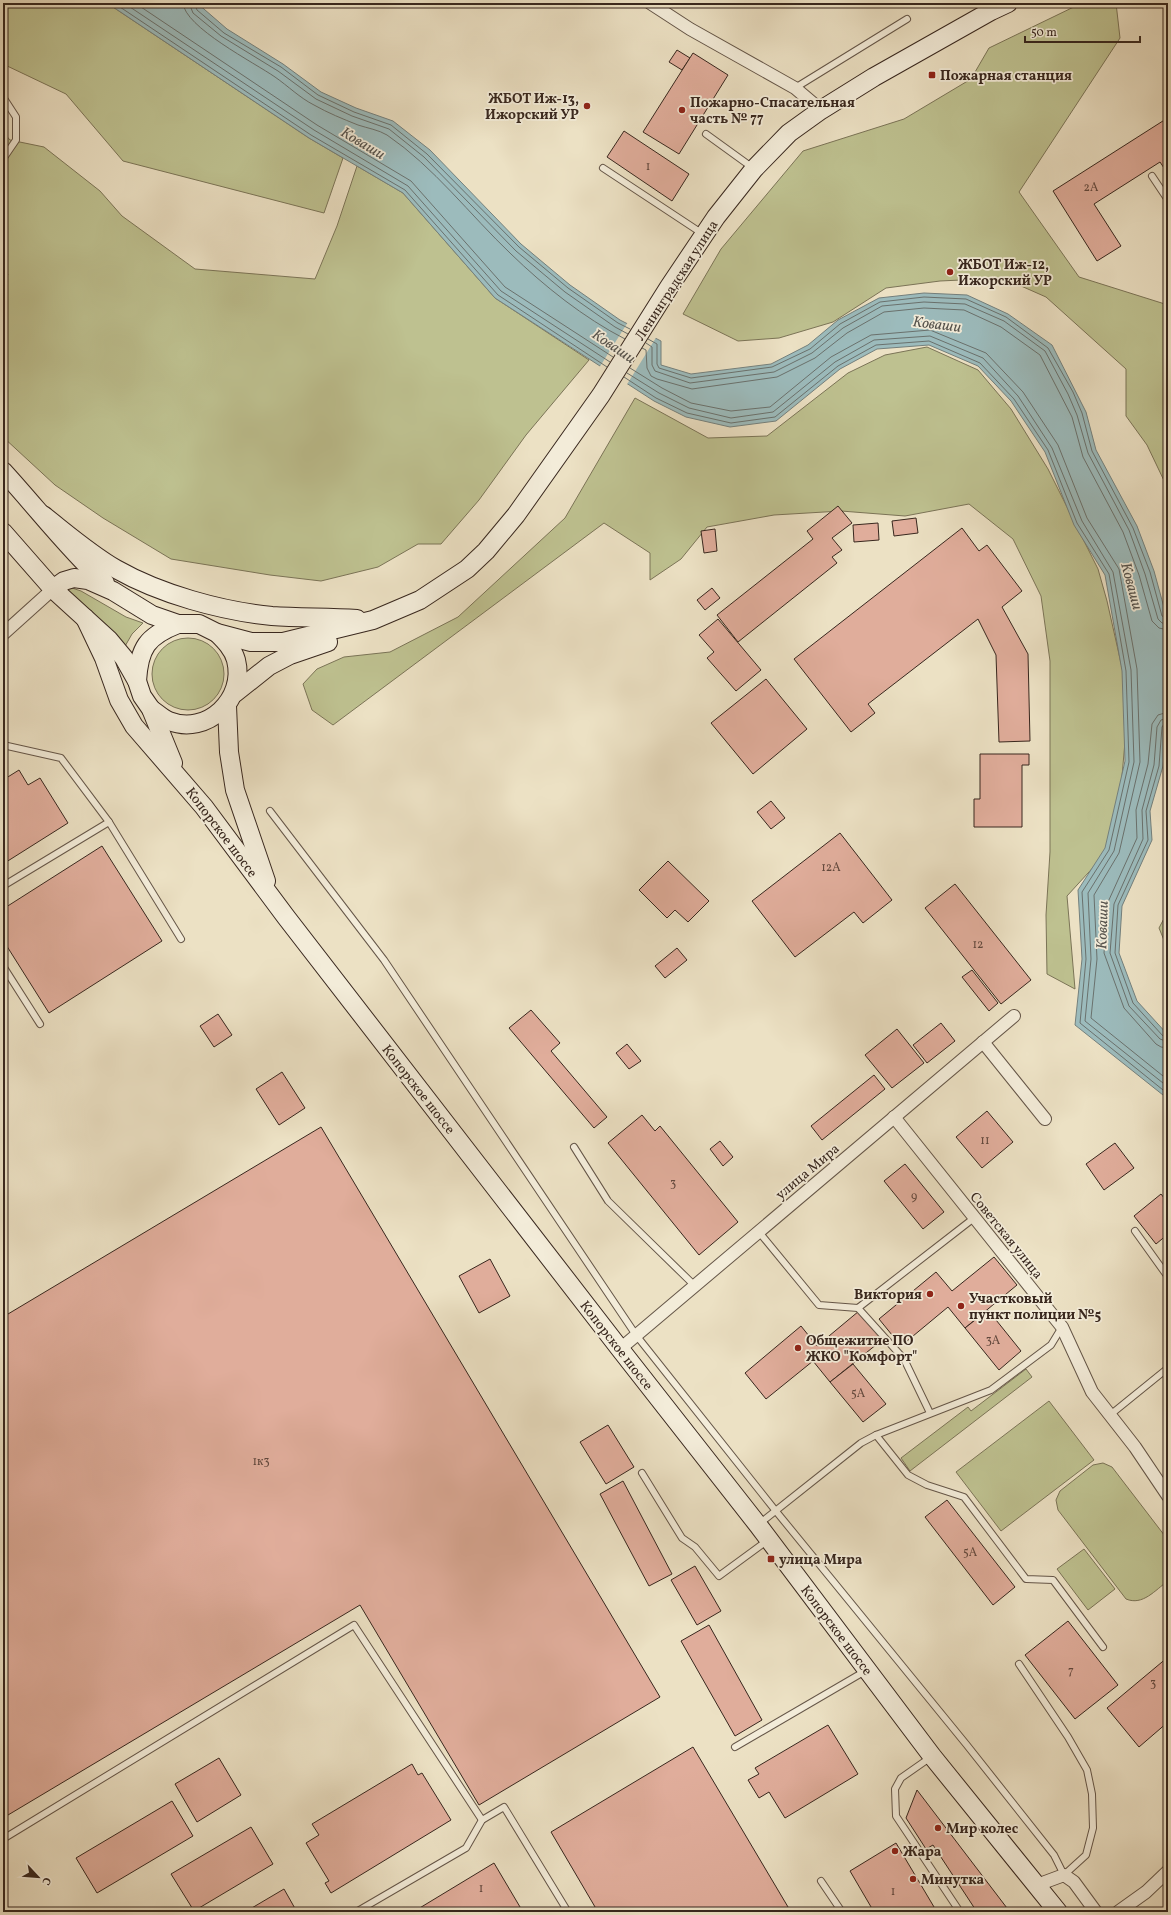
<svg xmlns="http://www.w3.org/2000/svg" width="1171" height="1915" viewBox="0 0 1171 1915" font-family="Vollkorn,serif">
<rect width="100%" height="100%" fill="#ece1c4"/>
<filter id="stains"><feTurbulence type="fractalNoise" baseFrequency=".005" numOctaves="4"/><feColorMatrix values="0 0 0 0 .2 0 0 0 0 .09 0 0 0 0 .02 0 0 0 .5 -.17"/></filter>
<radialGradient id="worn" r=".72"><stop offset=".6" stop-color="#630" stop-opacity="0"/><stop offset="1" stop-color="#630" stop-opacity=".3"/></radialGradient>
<g fill="#bec190" stroke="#7b7457">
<polygon points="3,3 107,3 309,138 343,158 324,213 123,161 66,94 3,64"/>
<polygon points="1082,3 1116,3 1120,38 1019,192 1079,277 1168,305 1168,489 1147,445 1126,416 1126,369 1046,297 1003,278 940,281 886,288 833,322 779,338 738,341 683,314 721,249 803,151 904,119 971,79 989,48"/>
<polygon points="3,132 10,140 44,147 100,191 122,216 195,269 315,279 337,226 357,166 403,193 495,298 589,360 526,435 479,500 441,544 418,544 378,567 321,581 270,575 171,559 103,518 55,485 3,437 3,274 8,275 3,260"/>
<polygon points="927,347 978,370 1011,409 1048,469 1098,569 1107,601 1123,672 1126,730 1121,788 1110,849 1067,896 1075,989 1047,974 1046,915 1050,852 1050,661 1041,596 1013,539 969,504 905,516 841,511 774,515 707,527 681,559 650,580 650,553 604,523 333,725 312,710 303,684 317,669 344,657 390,652 458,617 565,518 635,398 708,438 767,436 848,373 885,355"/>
<polygon points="72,588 81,591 126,617 143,623 132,634 124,648 107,626 63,589"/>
<circle cx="188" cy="674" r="36"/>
<polygon points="1168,911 1168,950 1159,928"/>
<polygon points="1026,1369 1032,1377 910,1471 901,1458 968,1407 971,1411"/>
<polygon points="1049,1401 1094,1460 1001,1531 956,1472"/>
<path d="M1103,1463l9,4 56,73v41c-13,9 -25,25 -42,18l-68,-89 -2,-10 4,-9 33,-26z"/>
<polygon points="1084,1549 1115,1589 1088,1610 1057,1569"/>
</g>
<polygon fill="#9cbbbc" stroke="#74807d" points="107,3 197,3 227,29 283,64 321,92 356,108 393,121 430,150 521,244 570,285 620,320 661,341 661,365 691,374 771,364 808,345 838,320 879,298 924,293 967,295 1008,314 1052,345 1086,412 1096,450 1137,526 1154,571 1168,622 1168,719 1163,766 1150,811 1152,840 1122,906 1119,953 1137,1001 1168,1035 1168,1099 1075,1025 1082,959 1078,890 1105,848 1125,761 1122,671 1105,575 1074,525 1045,452 1011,401 978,366 929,345 877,349 840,369 776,421 730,427 686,417 654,401 495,298 403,193 309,138"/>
<polygon fill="#ece1c4" points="628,322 657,336 626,386 599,368"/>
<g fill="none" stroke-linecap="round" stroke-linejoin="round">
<g stroke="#6a716d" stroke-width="1">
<polyline points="114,3 311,135 405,190 498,295 607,367"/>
<polyline points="124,3 314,130 408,186 501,291 610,362"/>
<polyline points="135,3 317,125 411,181 505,287 613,357"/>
<path d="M183,3c1,24 72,60 92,74 13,9 25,21 39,28 14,8 29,14 44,20 9,3 21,5 29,10 47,32 83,80 124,119 33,32 73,64 114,85"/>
<polyline points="189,3 193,13 221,36 278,71 316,99 352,116 389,129 424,157 516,251 565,292 615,327 628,334"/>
<polyline points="194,3 197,10 224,33 281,67 318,95 354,112 391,125 427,154 519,247 568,288 618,323 630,329"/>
<polyline points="648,339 657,344 657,364 659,368 691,378 772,367 810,349 840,324 880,302 924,297 966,299 1006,317 1048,348 1073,392 1082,413 1092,451 1133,528 1150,572 1162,616 1168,619"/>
<polyline points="646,343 652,347 652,365 655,371 690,383 774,372 812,353 843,328 882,306 924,302 965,304 1004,321 1045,351 1068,394 1077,415 1088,453 1129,530 1145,574 1158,619 1162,623 1168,624"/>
<polyline points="642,348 646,350 647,368 651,376 657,379 692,389 777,377 815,358 847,333 884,312 924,308 964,310 1001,327 1040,355 1072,417 1083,457 1123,532 1139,575 1152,621 1159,628 1168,630"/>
<polyline points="630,368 662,388 691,403 731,411 770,407 831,357 871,335 930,330 986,353 1023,392 1058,445 1087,518 1119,569 1137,669 1140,762 1119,853 1094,895 1097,959 1091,1018 1168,1080"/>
<polyline points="627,373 659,393 689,408 731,418 773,412 835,362 874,340 930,336 983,358 1018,396 1052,448 1082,521 1113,572 1131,670 1134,762 1114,851 1088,893 1091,959 1085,1021 1168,1087"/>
<polyline points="624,377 656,398 687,413 731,423 775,417 838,366 876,345 929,341 980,363 1014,399 1048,450 1077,523 1109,574 1126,671 1129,762 1109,850 1082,892 1086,959 1080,1023 1168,1094"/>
<polyline points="1168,712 1158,715 1152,724 1148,764 1136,810 1137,838 1108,902 1104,953 1124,1008 1156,1044 1161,1047 1168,1048"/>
<polyline points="1168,718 1161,720 1157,727 1154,765 1142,810 1143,839 1114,904 1110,953 1129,1006 1160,1039 1168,1042"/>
<polyline points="1168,723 1164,724 1162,727 1159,766 1146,811 1148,840 1118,905 1115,953 1133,1003 1163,1036 1168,1037"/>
</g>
</g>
<g fill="#e0ad9b" stroke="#38271e">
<polygon points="677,50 690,58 682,70 669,62"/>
<polygon points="693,53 728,75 679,154 643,132"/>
<polygon points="1166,119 1168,122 1168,174 1160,162 1094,204 1121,246 1097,261 1053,191"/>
<polygon points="624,131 689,174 672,201 607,157"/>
<polygon points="838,506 852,523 832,538 842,550 832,557 837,563 738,642 717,615 813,539 807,531"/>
<polygon points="916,518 918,533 894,536 892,521"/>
<polygon points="878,523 879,540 854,542 853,525"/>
<polygon points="962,528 979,551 987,545 1022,591 1002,607 1028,654 1030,741 999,742 996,655 978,619 868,704 875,713 851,732 794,659"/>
<polygon points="715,529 717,551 704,553 701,531"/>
<polygon points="712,588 720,598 705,610 697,600"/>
<polygon points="718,619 761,670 736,691 707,658 714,652 699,635"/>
<polygon points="766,679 807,729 753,774 711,723"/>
<polygon points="980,754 1029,754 1029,765 1022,765 1022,827 974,827 974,799 980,799"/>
<polygon points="19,770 28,785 40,778 68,823 3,864 3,780"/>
<polygon points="771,801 785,818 771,829 757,812"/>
<polygon points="840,833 892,900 863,923 854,912 795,957 752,901"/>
<polygon points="102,846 162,941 49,1013 3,940 3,909"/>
<polygon points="668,861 709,901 688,922 675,910 667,918 639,890"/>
<polygon points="955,884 1031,980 1001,1004 925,908"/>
<polygon points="677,948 687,960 665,978 655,966"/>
<polygon points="972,970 998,1003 989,1011 962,977"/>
<polygon points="531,1010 560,1043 551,1051 607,1117 594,1128 509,1028"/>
<polygon points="218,1014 232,1035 214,1047 200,1026"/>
<polygon points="941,1023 955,1041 927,1063 913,1045"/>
<polygon points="897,1029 924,1063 892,1088 865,1055"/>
<polygon points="627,1044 641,1061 629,1069 616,1053"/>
<polygon points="282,1072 305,1108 279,1125 256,1089"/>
<polygon points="874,1075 885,1089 822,1140 811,1126"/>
<polygon points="987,1111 1013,1142 982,1168 956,1137"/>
<polygon points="642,1115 655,1131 660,1126 738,1222 699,1255 608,1143"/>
<polygon points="321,1127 660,1697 479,1805 360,1605 3,1818 3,1317"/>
<polygon points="720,1141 733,1157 723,1166 710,1149"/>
<polygon points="1115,1143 1134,1168 1104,1190 1086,1164"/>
<polygon points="905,1164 944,1212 923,1229 884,1181"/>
<polygon points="1161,1194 1168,1203 1168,1234 1156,1244 1134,1216"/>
<polygon points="994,1257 1017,1285 965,1328 948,1307 901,1346 879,1319 936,1272 952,1291"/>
<polygon points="490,1259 510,1296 479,1313 459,1276"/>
<polygon points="988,1310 1021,1351 999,1370 965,1328"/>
<polygon points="859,1311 882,1340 830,1382 813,1361 766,1399 745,1373 801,1326 817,1346"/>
<polygon points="853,1364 886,1404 863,1422 830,1382"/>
<polygon points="608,1425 634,1467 606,1484 580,1442"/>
<polygon points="623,1481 672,1574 649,1586 600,1494"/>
<polygon points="947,1500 1015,1587 993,1605 925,1517"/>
<polygon points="695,1566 721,1611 697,1625 671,1580"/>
<polygon points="1068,1621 1118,1685 1075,1719 1025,1655"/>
<polygon points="709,1625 762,1720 735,1736 681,1641"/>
<polygon points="1168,1657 1168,1722 1139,1747 1107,1708"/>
<polygon points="828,1725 858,1774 785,1818 769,1792 759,1798 748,1780 759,1774 755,1768"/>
<polygon points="693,1747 791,1912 598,1912 551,1832"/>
<polygon points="219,1758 241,1795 197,1822 175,1784"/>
<polygon points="412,1764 418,1775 422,1773 451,1820 331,1893 325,1883 329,1881 306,1843 319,1835 312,1824"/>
<polygon points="917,1790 1010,1912 977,1912 933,1845 926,1849 906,1818"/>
<polygon points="172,1801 193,1836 97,1893 76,1858"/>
<polygon points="251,1827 273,1864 194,1911 171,1874"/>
<polygon points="896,1843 937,1912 874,1912 850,1871"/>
<polygon points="494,1863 523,1912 413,1912"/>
<polygon points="284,1889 297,1912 245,1912"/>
</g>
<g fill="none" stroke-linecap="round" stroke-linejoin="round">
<g stroke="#655648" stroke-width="8">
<g id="lane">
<polyline points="795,88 907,19"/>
<polyline points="3,97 16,117 16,140 3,159"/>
<polyline points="706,134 753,168"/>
<polyline points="603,168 703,234"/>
<polyline points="1152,176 1168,200"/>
<polyline points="3,745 61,758 109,822 181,939"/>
<polyline points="270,811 384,960 636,1335 775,1510 966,1744 1054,1855 1064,1875 1086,1855 1093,1828 1092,1794 1087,1770 1068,1737 1019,1664"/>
<polyline points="3,886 109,822"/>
<polyline points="3,966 40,1024"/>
<polyline points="574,1147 608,1201 695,1286"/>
<polyline points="1135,1231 1168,1277"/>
<polyline points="759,1232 819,1305 858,1308 974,1218"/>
<polyline points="858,1308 904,1359 930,1413"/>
<polyline points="1110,1415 1168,1368"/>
<polyline points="876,1435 908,1475 927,1485 964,1497 1026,1579 1053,1580 1103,1647"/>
<polyline points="642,1473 682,1538 695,1547 719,1576 768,1540"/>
<polyline points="759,1524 861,1443 876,1435 991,1390 1051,1345 1062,1327"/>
<polyline points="735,1747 867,1670"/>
<polyline points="931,1757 901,1778 895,1789 896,1816 960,1912"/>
<polyline points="3,1839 354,1625 482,1820"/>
<polyline points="821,1881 842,1912"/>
<polyline points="356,1912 466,1848 482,1820 504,1807 568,1912"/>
</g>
</g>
<g stroke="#655648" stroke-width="14">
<g id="street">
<polyline points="650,3 690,29 795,88 821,110"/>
<polyline points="3,634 53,589"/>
<polyline points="983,1042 1045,1119"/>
<polyline points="894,1117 1062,1327 1092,1392 1135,1447 1168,1496"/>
<polyline points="620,1349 1014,1016"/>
<polyline points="1037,1885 1064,1875 1074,1882 1096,1912"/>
<polyline points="1118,1912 1146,1892 1168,1871"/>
</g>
</g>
<g stroke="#38271e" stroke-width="20">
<g id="secondary">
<path d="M3,471c34,37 65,78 102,112"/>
<path d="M43,515c23,18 47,39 73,54 44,25 105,42 156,47 28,2 56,1 85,3"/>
<polyline points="3,532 53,589 109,640 124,658 137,681 142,696 151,709 173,763"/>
<polyline points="53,589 64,581 74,578 88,580 113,591 152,615 178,624 199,624 217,633 251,642 283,642 373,620 420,600 467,569 486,551 516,515 601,395 669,287 716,217 754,169 789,133 821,110 874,77 991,11 1008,3"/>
<polyline points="85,618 104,658 119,700 134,726 204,807 286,917 620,1349 758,1525 932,1756 1058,1912"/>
<path d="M137,681c2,-33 10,-45 41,-57"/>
<polyline points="235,693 269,666 290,655 328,642"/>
<polyline points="227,706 229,752 235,790 266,881"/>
<path d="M151,709c6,4 12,10 18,12 38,15 77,-22 67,-61 -3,-11 -11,-19 -19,-27"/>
</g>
</g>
<use href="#lane" stroke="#f3ecd9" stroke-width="6"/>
<use href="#street" stroke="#f3ecd9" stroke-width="12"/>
<use href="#secondary" stroke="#f3ecd9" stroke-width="18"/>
</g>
<g fill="#8f2418" stroke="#f3ecd9" stroke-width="1.5">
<rect x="928" y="71" width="8" height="8" rx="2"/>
<circle cx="587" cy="106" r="4"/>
<circle cx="682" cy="110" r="4"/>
<circle cx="950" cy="272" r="4"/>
<circle cx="930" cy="1294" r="4"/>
<circle cx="961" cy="1306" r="4"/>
<circle cx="798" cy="1348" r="4"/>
<rect x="767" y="1555" width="8" height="8" rx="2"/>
<circle cx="938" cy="1828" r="4"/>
<circle cx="895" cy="1851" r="4"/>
<circle cx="913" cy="1879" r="4"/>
</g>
<g text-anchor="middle" stroke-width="3.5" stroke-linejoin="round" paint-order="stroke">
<g font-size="12" fill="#62483d">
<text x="648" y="170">1</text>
<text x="1091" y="191">2А</text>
<text x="831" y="871">12А</text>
<text x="978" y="948">12</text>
<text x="985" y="1144">11</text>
<text x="673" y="1187">3</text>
<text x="914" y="1200">9</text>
<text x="993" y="1344">3А</text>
<text x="858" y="1397">5А</text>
<text x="261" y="1465">1к3</text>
<text x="970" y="1556">5А</text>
<text x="1071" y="1674">7</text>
<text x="1153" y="1687">3</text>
<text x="481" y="1892">1</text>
<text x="893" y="1895">1</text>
</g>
<g font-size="14" font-weight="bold" fill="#38271e" stroke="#f3ecd9" text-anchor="start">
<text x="940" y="80">Пожарная станция</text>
<text x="579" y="103" text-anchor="end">ЖБОТ Иж-13,<tspan x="579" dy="16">Ижорский УР</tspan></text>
<text x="690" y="107">Пожарно-Спасательная<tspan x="690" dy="16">часть № 77</tspan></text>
<text x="958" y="269">ЖБОТ Иж-12,<tspan x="958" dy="16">Ижорский УР</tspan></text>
<text x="922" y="1299" text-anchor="end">Виктория</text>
<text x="969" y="1303">Участковый<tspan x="969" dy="16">пункт полиции №5</tspan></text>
<text x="806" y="1345">Общежитие ПО<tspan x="806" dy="16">ЖКО "Комфорт"</tspan></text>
<text x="779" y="1564">улица Мира</text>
<text x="946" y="1833">Мир колес</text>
<text x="903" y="1856">Жара</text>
<text x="921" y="1884">Минутка</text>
</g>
<g font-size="14" fill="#38271e" stroke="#f3ecd9">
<text transform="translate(676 280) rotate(-57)" y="5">Ленинградская улица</text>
<text transform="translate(222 832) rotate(53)" y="5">Копорское шоссе</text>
<text transform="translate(419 1089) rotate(52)" y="5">Копорское шоссе</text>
<text transform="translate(807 1171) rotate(-40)" y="5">улица Мира</text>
<text transform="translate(1007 1235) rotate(51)" y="5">Советская улица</text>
<text transform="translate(617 1345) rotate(52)" y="5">Копорское шоссе</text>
<text transform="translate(837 1630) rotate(53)" y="5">Копорское шоссе</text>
</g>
<g font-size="15" font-style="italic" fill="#56534d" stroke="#f3ecd9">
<text transform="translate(363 143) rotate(31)" y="5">Коваши</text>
<text transform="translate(937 324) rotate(7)" y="5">Коваши</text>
<text transform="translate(614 346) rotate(34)" y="5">Коваши</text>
<text transform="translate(1132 586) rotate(75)" y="5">Коваши</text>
<text transform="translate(1102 925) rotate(-88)" y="5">Коваши</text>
</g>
</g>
<rect width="1171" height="1915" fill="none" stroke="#ece1c4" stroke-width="16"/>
<rect x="4" y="4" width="1163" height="1907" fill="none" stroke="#38271e" stroke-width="2"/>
<rect x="8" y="8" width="1155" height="1899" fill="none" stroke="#38271e"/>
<g transform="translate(38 1877) rotate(116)" stroke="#f3ecd9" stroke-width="3" paint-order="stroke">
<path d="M0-3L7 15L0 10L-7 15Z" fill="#38271e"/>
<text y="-6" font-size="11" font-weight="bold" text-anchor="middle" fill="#38271e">С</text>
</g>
<path d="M1025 36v6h115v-6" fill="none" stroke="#38271e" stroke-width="2"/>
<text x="1031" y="36" font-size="12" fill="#38271e" stroke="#f3ecd9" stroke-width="3" paint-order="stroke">50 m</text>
<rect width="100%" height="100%" filter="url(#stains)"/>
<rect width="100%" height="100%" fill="url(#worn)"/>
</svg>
